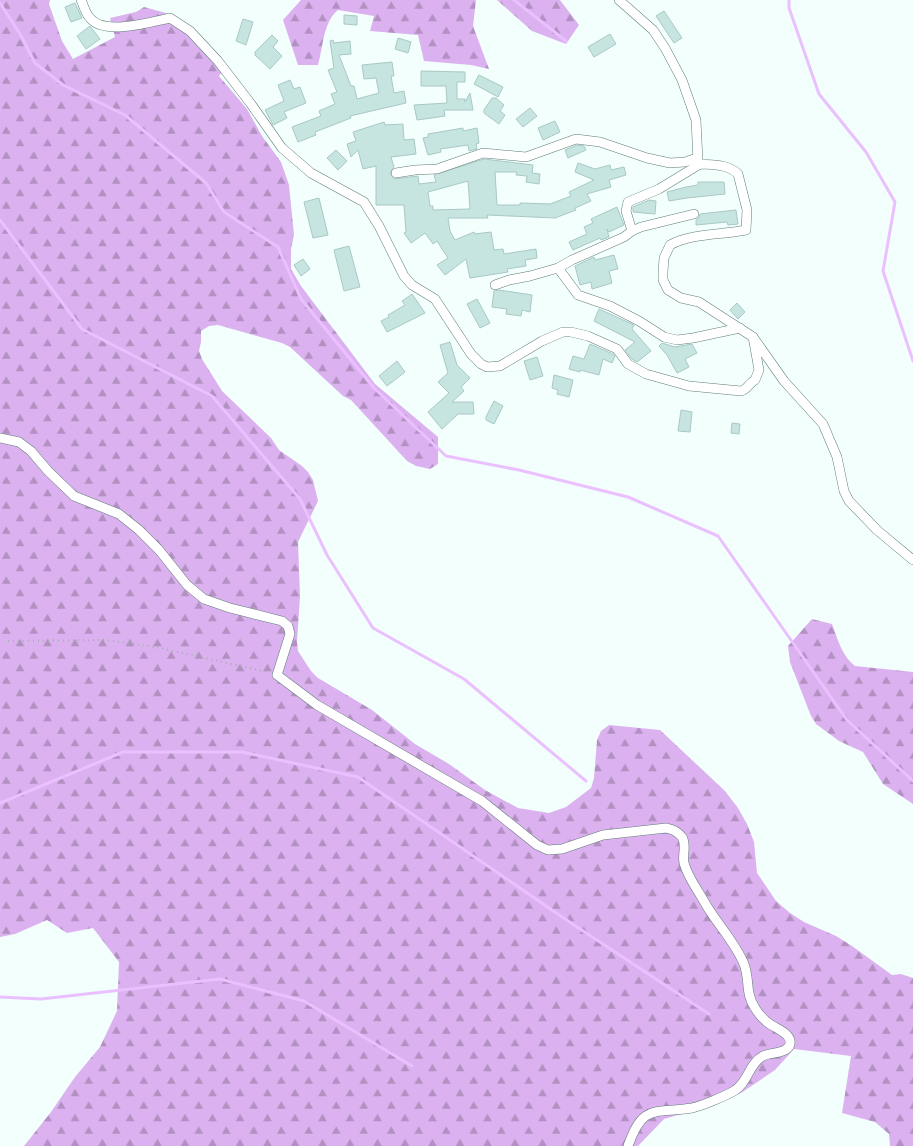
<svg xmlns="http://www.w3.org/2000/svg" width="913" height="1146" viewBox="0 0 913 1146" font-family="'Public Sans',sans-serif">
<defs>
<pattern id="forest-firs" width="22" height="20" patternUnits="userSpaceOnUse" patternTransform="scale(1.25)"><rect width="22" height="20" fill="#dbb1ef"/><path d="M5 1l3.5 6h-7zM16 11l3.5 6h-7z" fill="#b291c2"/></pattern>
</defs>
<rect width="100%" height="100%" fill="#f2fffd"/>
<g fill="url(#forest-firs)">
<polygon points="0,0 50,0 49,4 62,41 73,59 115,37 110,18 136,12 144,7 166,13 222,72 219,76 247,109 262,136 281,162 289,185 294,235 291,249 291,269 301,286 375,384 438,437 438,464 430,469 416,466 407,461 351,400 343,396 290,347 282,343 218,325 209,326 201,331 201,342 199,351 202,359 222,391 271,438 279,450 302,466 308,472 313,480 318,501 298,542 300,596 297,642 298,651 311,671 318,678 372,710 415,744 449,764 485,790 518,808 549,813 566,807 591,788 594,778 597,740 601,731 609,725 660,730 725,791 738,808 747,824 754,842 757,873 776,901 790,913 804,922 836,936 852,946 892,975 901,974 913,978 913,1146 890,1146 889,1134 875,1122 842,1113 851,1056 794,1049 775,1070 741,1093 713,1105 664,1119 638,1146 24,1146 51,1112 75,1077 100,1047 117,1011 119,962 93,928 67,933 47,920 15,934 0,937"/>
<path d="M301,0h175l-3,26 16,43 -18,-4 -47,-4 -6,-26 -48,-4 4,-15 -36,-6c-15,12 -15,38 -20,55h-20l-15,-45z"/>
<polygon points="497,0 560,0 579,25 566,44 532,31"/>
<path d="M812,619l20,5c6,16 10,32 23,42l58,6v132l-30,-20 -20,-32 -24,-11 -23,-17 -5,-8 -21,-54 -2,-16z"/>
</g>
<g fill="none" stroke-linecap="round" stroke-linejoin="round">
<g stroke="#eac0ff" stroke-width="3">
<polyline points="514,0 566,41"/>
<polyline points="789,0 789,8 819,94 866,152 895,202 883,271 913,361"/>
<polyline points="0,3 20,34 35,63 63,85 125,115 206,183 224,212 278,247 301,299 374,388 446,456 519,470 628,497 718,536 847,720 913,781"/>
<polyline points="0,220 82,329 212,396 300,499 327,555 373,628 464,679 586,781"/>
<polyline points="0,803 123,752 242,752 358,777 568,921 709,1014"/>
<polyline points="0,997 41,999 220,979 304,1001 412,1066"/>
</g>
</g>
<g fill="#c6e5e1" stroke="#a9c8c4" fill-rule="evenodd">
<polygon points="75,3 82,18 71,22 65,7"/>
<polygon points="664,11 682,38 674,43 656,16"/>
<polygon points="344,15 357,16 357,25 344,24"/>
<polygon points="243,19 253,22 246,45 236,41"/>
<polygon points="90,26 100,39 86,49 77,36"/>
<polygon points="610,34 616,44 594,57 588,47"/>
<polygon points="272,35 278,41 273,47 282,56 270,69 255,55 255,52"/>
<polygon points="398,38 411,42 408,53 395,49"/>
<polygon points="333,40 334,43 350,41 351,54 339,55 351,86 354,86 357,99 379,93 376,78 364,79 362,65 392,62 394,76 391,76 394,93 404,91 406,103 350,116 351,118 315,132 316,135 298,142 292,127 321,116 319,111 335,104 331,94 337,92 328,70 334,68 330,41"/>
<polygon points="421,71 465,72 465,82 457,82 457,99 465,99 465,102 470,93 473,110 444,110 445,116 417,120 414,105 447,103 446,86 421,86"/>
<polygon points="479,75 503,87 498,97 474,84"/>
<polygon points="290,80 294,89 300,87 306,103 284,112 287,118 273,125 265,110 284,101 278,85"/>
<polygon points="492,98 496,98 504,105 500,111 505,115 499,124 484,113 484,110"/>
<polygon points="530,108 537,116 523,127 516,119"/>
<polygon points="555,121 560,132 543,140 538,128"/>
<path d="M384,122l1,3 18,-1 1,16 10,-1 2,15 -25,3 3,10 -4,6 4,6 24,-3 1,8 17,-2 -2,-7 50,-16 49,6 -1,8 8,1 -1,10 -13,-2 1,-6 -11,-1 1,-3h-22l2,33h23v-2l30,1 21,-8 -2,-4 25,-12 -19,-8 3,-9 17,6 15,-4 1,5 13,-3 2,8 -17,5 2,7 -24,7 4,7 -16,7 1,2 -21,8 -68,-3 1,3h-40l2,13 5,9 19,-8 1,2 16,-2 3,18 9,-1 1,5 32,-5 1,9 -12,2 1,6 -19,3 1,3 -38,6 -4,-19 -21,16 -8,-10 11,-7 -11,-17 -4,3 -8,-11 -14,10 -7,-10 2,-1 -2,-27h-28v-39l-13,3 -5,-19 -7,7 -4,-13 9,-3 -3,-9zM468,181l2,28 -37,1v-4h-3l-2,-14z"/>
<polygon points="463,128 463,131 477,128 479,143 476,144 477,149 469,151 468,145 440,149 441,152 428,155 423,138 428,137 428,134"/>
<polygon points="577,145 584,146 586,150 568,158 565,150"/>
<polygon points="336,150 347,161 338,170 327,158"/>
<polygon points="698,182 724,182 725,194 687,198 669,201 667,192 686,187 698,185"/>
<polygon points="319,198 328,235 313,238 304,202"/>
<polygon points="649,200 656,201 655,214 633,212 633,207"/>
<polygon points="617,207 624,225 609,232 607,229 609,237 601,240 600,238 573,250 569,242 587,234 584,227 593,223 591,219"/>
<polygon points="736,210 738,224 728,225 727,222 696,225 696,220 699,218 700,214"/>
<polygon points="349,246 360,287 344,291 334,250"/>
<polygon points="614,255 618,269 609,271 612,283 592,289 591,282 580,285 575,266 594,257 595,260"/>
<polygon points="303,259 310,269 301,276 294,265"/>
<polygon points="499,290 532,295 530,312 522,310 521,316 506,314 507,309 492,307 494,291"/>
<polygon points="412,294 425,313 387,332 381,321 389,317 388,315 405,305 402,301"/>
<polygon points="477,299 490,323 480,328 467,304"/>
<polygon points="737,303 745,312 738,319 730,310"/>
<polygon points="599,309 634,325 632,329 651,351 637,362 632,359 625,350 635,342 594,321"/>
<polygon points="450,342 457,365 470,378 461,387 464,391 452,402 473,402 474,414 458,414 442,429 428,412 449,393 438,382 448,373 440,345"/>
<polygon points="662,343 675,347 692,344 697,353 685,359 689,367 677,373 667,355 659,346"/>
<polygon points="590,344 613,354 615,356 612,363 603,359 599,375 580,370 580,372 569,369 573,356 584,359"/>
<polygon points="537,357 543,376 530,380 524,361"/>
<polygon points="397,361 405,372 387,386 379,376"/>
<polygon points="554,375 573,380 569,397 557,394 558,390 552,388"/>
<polygon points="494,401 503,406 494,424 486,420 486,417"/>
<polygon points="681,410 692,412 690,432 678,431"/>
<polygon points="732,423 740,424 739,434 731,433"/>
</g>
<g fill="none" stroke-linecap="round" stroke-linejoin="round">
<g stroke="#607c79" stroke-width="10">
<g id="minor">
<path d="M81,0c3,6 4,13 9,18 14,18 61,4 80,0l20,13 28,30 33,43 31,44 29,25 53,29 15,24 25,50 8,9 23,14 36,55 10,10 6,3 13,-1 42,-25 21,-9h8l17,4 29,13 11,15 18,10 43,12 52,5c6,-1 8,-8 14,-11l4,-10 -6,-33"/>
<path d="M619,0l34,30 12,18 17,32 14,40 2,41 2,3c13,1 28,0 38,10l9,36 -1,20c-25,5 -54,3 -76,15l-6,13 -1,14v8l5,10 13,8 18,4 54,35 31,44 39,43 14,33 7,34 5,10 28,29 36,30"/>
<polyline points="396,173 415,170 437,169 483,153 526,157 576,139 600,142 647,158 670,163 685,162 697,158"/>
<polyline points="632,231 626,211 628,202 659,189 700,164"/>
<polyline points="558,268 578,295 610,306 639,321 664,337 677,340 693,338 740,328"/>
<polyline points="495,285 509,280 530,276 558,268 572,260 624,237 632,231 641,227 694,214"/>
<path d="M0,438l19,4 12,9 17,20 26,25 45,18 20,16 20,20 28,35 17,14 26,9 52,13 6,5 2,8 -13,41 40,30 165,96 55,44 11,5 14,-1 41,-14 63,-7c6,1 12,4 16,9 5,8 0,18 2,26 4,15 14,27 21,40 12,21 30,39 39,61 6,16 1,29 11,44 3,5 7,10 12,14 7,6 22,10 23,19 2,13 -20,11 -27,15 -14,7 -15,27 -29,35 -9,5 -32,15 -42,17 -38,6 -49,-5 -64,38"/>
</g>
</g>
<polyline stroke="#a3b0ae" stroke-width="2" stroke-dasharray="1 4" stroke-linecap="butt" points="8,641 106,640 155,647 268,672"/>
<use href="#minor" stroke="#fff" stroke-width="9"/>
</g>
</svg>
